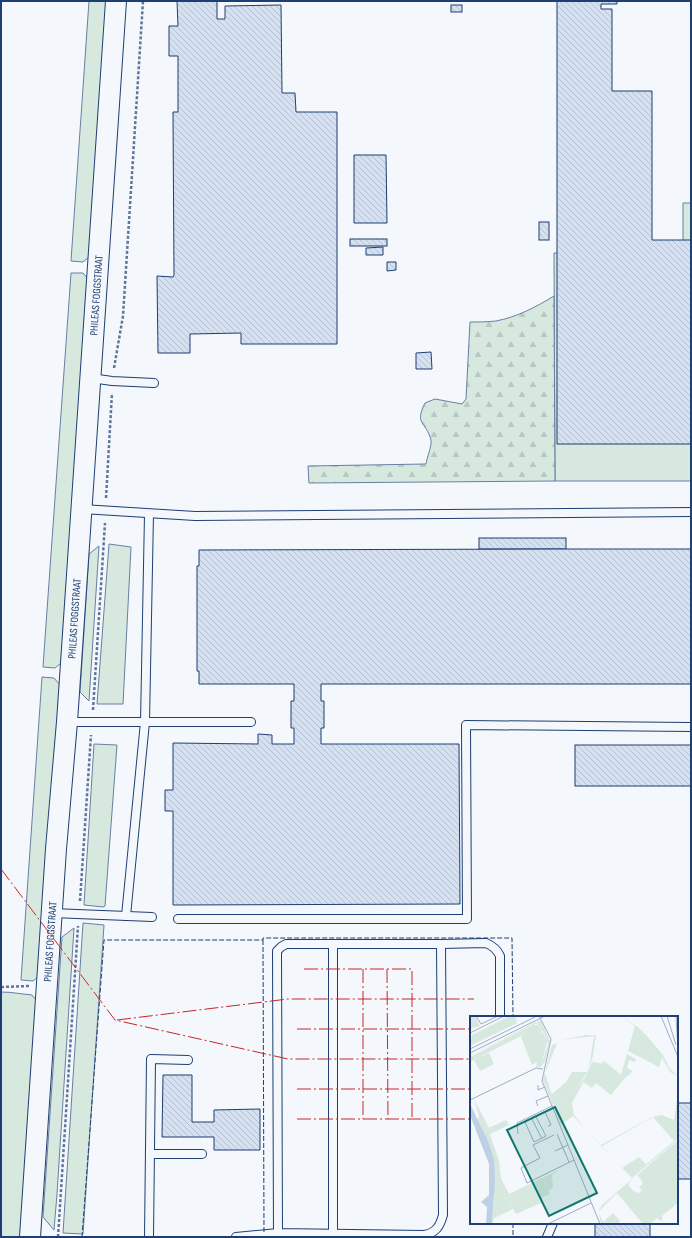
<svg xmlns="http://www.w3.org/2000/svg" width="692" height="1238" viewBox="0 0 692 1238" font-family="'Sofia Sans Condensed',sans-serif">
<defs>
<pattern id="forest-firs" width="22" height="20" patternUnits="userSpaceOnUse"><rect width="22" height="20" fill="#d7e8df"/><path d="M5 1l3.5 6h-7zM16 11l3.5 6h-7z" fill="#b8c8c3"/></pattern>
<pattern id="building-back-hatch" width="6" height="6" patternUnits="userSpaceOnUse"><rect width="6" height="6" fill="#d5e0f0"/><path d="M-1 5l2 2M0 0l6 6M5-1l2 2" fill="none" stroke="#b6c1d1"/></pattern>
</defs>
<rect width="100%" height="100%" fill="#f4f7fb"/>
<g fill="#d7e8df" stroke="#687fa3">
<polygon points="89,1 107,1 89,257 83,262 71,261"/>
<polygon points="683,203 691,203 691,481 555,481 554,253 683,253"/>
<polygon points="71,273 83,273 88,279 61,663 55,668 43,667"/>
<polygon points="109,544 131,547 123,704 97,704"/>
<polygon points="99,546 89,701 80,692 89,554"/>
<polygon points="42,677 54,678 60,685 39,976 33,981 21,980"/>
<polygon points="94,744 117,745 105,906 103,907 84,905"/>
<polygon points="83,923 104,925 83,1234 63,1233"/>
<polygon points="74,928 57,1194 54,1230 43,1217 62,937"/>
<path d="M1,992c11,0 20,2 31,3l5,6 -16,236h-20z"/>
</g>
<path fill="url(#forest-firs)" stroke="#687fa3" d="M554,296l1,185 -246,2 -1,-17 118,-2c1,-7 6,-18 5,-24 -5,-19 -17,-15 -6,-37l10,-4 27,5 4,-5 4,-77c8,0 17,0 26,-1 21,-4 40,-14 58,-25z"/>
<g fill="url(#building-back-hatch)" stroke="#1d3f73">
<polygon points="177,1 217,1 217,19 225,19 225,6 281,5 282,93 295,93 296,112 337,112 337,344 241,344 241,333 190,334 190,353 158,353 157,276 173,277 174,275 173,112 178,112 178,56 169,56 169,26 178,26"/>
<polygon points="557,1 617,1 617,4 601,4 601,9 612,9 612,91 652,91 652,240 691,240 691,444 557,444"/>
<rect x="451" y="5" width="11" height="7"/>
<polygon points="354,155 386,155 387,223 354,223"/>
<rect x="539" y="222" width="10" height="18"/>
<rect x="350" y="239" width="37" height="7"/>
<polygon points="383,247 383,255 366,255 366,248"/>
<polygon points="387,262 396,262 396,270 387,271"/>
<polygon points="431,352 432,369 416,369 416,353"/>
<rect x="479" y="538" width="87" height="11"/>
<polygon points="566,549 691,549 691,684 321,684 321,701 324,701 324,728 321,728 321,744 459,744 460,904 173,905 173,811 165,811 165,790 173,790 173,743 258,744 258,734 272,735 272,744 294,744 294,728 291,728 291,701 294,701 294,684 199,684 199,671 197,671 197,566 199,566 199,550"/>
<rect x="575" y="745" width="116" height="41"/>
<polygon points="163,1075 192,1075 192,1122 214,1122 214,1110 260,1109 260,1150 214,1150 214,1137 162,1137"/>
<rect x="677" y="1103" width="14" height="76"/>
<rect x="595" y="1223" width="55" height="14"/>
</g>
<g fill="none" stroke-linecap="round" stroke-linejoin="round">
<g stroke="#1d3f73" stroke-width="10">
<g id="service">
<polyline points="91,378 112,381 154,383"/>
<polyline points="82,509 195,516 691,512"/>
<polyline points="67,722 251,722"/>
<polyline points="52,913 152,917"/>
<polyline points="126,916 145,722 149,514"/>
<polyline points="178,919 467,919 466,725 691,727"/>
<polyline points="333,944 333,1234"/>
<path d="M441,944l45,-1c7,3 11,6 14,13v59"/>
<polyline points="150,1154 202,1154"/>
<polyline points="149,1237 151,1059 188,1060"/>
<path d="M236,1237l42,-4 146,2c12,-2 16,-9 19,-20l-2,-271h-155l-5,3 -4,4 1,282"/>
<polyline points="547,1237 553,1223"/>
</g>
</g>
<g stroke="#1d3f73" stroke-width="22">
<g id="tertiary">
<path id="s1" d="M30,1237l26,-388 11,-127 49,-721"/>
</g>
</g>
<g stroke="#5e769c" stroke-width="2.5" stroke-dasharray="3 2" stroke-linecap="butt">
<polyline points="114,368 123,316 143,1"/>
<polyline points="106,498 112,393"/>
<polyline points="93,710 105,523"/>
<polyline points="80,901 91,735"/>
<polyline points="1,987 29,986"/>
<polyline points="58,1237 78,926"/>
</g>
<use href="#service" stroke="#f4f7fb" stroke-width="8"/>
<use href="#tertiary" stroke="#f4f7fb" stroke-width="20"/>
<g stroke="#1d3f73" stroke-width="1" stroke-dasharray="5 2" stroke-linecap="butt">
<polyline points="263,940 264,1233"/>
<polyline points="513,1223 513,1237"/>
<polyline points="82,1237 104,940 263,940 263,938 512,938 513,1017"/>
</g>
<g stroke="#c62828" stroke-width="1" stroke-dasharray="14 3 2 3" stroke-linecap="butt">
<polyline points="1,869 115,1020 288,1059 471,1059"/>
<polyline points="304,969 412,969 412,1119"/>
<polyline points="363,969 363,1119"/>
<polyline points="387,969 388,1119"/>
<polyline points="117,1020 288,999 474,999"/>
<polyline points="297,1029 471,1029"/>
<polyline points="297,1089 471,1089"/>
<polyline points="297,1119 471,1119"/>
</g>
</g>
<g text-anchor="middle" stroke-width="3" stroke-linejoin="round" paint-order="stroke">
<g font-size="11" fill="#1d3f73" stroke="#f4f7fb">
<text dy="4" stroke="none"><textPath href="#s1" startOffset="944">PHILEAS FOGGSTRAAT</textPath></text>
<text dy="4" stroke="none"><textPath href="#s1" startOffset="620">PHILEAS FOGGSTRAAT</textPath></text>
<text dy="4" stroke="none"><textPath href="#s1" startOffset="296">PHILEAS FOGGSTRAAT</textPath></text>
</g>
</g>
<g transform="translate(470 1016)">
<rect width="208" height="208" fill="#f4f7fb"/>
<path d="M151,0l17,11 9,9 16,19 6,13 9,8 -8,-4 -8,-14h-4l-27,-18 4,-14zM67,5h4l9,20 -5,20 -4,6 7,-24zM66,6l4,4 2,4 -2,6 3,-5 4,10 -6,26h-5l1,-5 -5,3 -11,-28 2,-2 -2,-4 13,-6h5l-4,-1 -65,32zM116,19h10l-3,21 -6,17 -3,7v1l-12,22 2,12 11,14 -12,-13 -12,9 -18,-45 9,-35 5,-2 -12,30 7,23 10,2 15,-9 11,-16 6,-37 -33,4zM19,37l5,11 -14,7 -6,-11zM157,38l9,5 -1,3 -6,-2 -2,8 6,3 -8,7 -4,-3zM123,46l12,2v5h-14zM208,78v45l-46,39 -46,-48 15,15 51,-28 10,-2 12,5zM183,101l21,24 -31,26 3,-3 -7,-7 -17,11 -20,-22zM4,83l15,29 17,-8 3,5 -19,9 9,27 2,17 8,16 33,-16 8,16 -9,4 2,4 -27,12 -9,-17 -13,7v-45l-17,-40 2,-2zM208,124v63l-16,13v5l4,3 -9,-6 -7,6h-7l-26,-31 -19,19 4,-7 31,-27 -5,6 5,7 6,2 3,-3 -3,-3 4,-4 -5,-8 -2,1zM129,197l4,9 10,-9 7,8 -3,3h-16z" fill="#d7e8df" fill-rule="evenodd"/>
<path d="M0,0h5l5,10 -10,3zM40,0h5l2,7 -47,23 2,-11zM51,15l2,4 -53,27v-5zM161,24l27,18 4,-1 -3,10 -31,-16zM123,44l-1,9h13v-5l-4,-1 3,-2 21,17 -14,17 -15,-12 -4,5 -9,-6zM102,56h15l-10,17 -24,14 -2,-8 15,-13zM89,154l-7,5 1,12 -4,4 -7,-13zM37,181l6,12 -19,9 -2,6 2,-20z" fill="#d7e8df"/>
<path d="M0,88l18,37 6,18 1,22 -3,43h-6l1,-17 -6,-5 8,-7v-31l-19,-49z" fill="#bed0e5"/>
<path fill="none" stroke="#9eadc5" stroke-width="1" d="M6,0l5,8 17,-8M69,0l12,23 -9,42 58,143M191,0l17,41M197,0l9,29M206,0l2,33M0,17l34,-17M0,33l67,-33M0,37l75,-37M68,69v5l7,-3M0,84l66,-32 7,1M68,90l-2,-5 12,-5M75,96l6,13 -3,1M66,101l10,19 -12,6 -9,-20 15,-8 13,-6M62,103l10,20M48,118l-1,-11 35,-17M87,118l12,28M84,119l-21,10 7,13 -19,10 6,15 47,-23M85,135l13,-6M78,208l43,-21"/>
<path fill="#0f766e" fill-opacity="0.15" stroke="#0f766e" stroke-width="2" d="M85,91l42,86 -48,23 -42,-86z"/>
<rect width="208" height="208" fill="none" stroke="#1d3f73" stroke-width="2"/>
</g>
<rect width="692" height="1238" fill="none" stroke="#1d3f73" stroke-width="4"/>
</svg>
